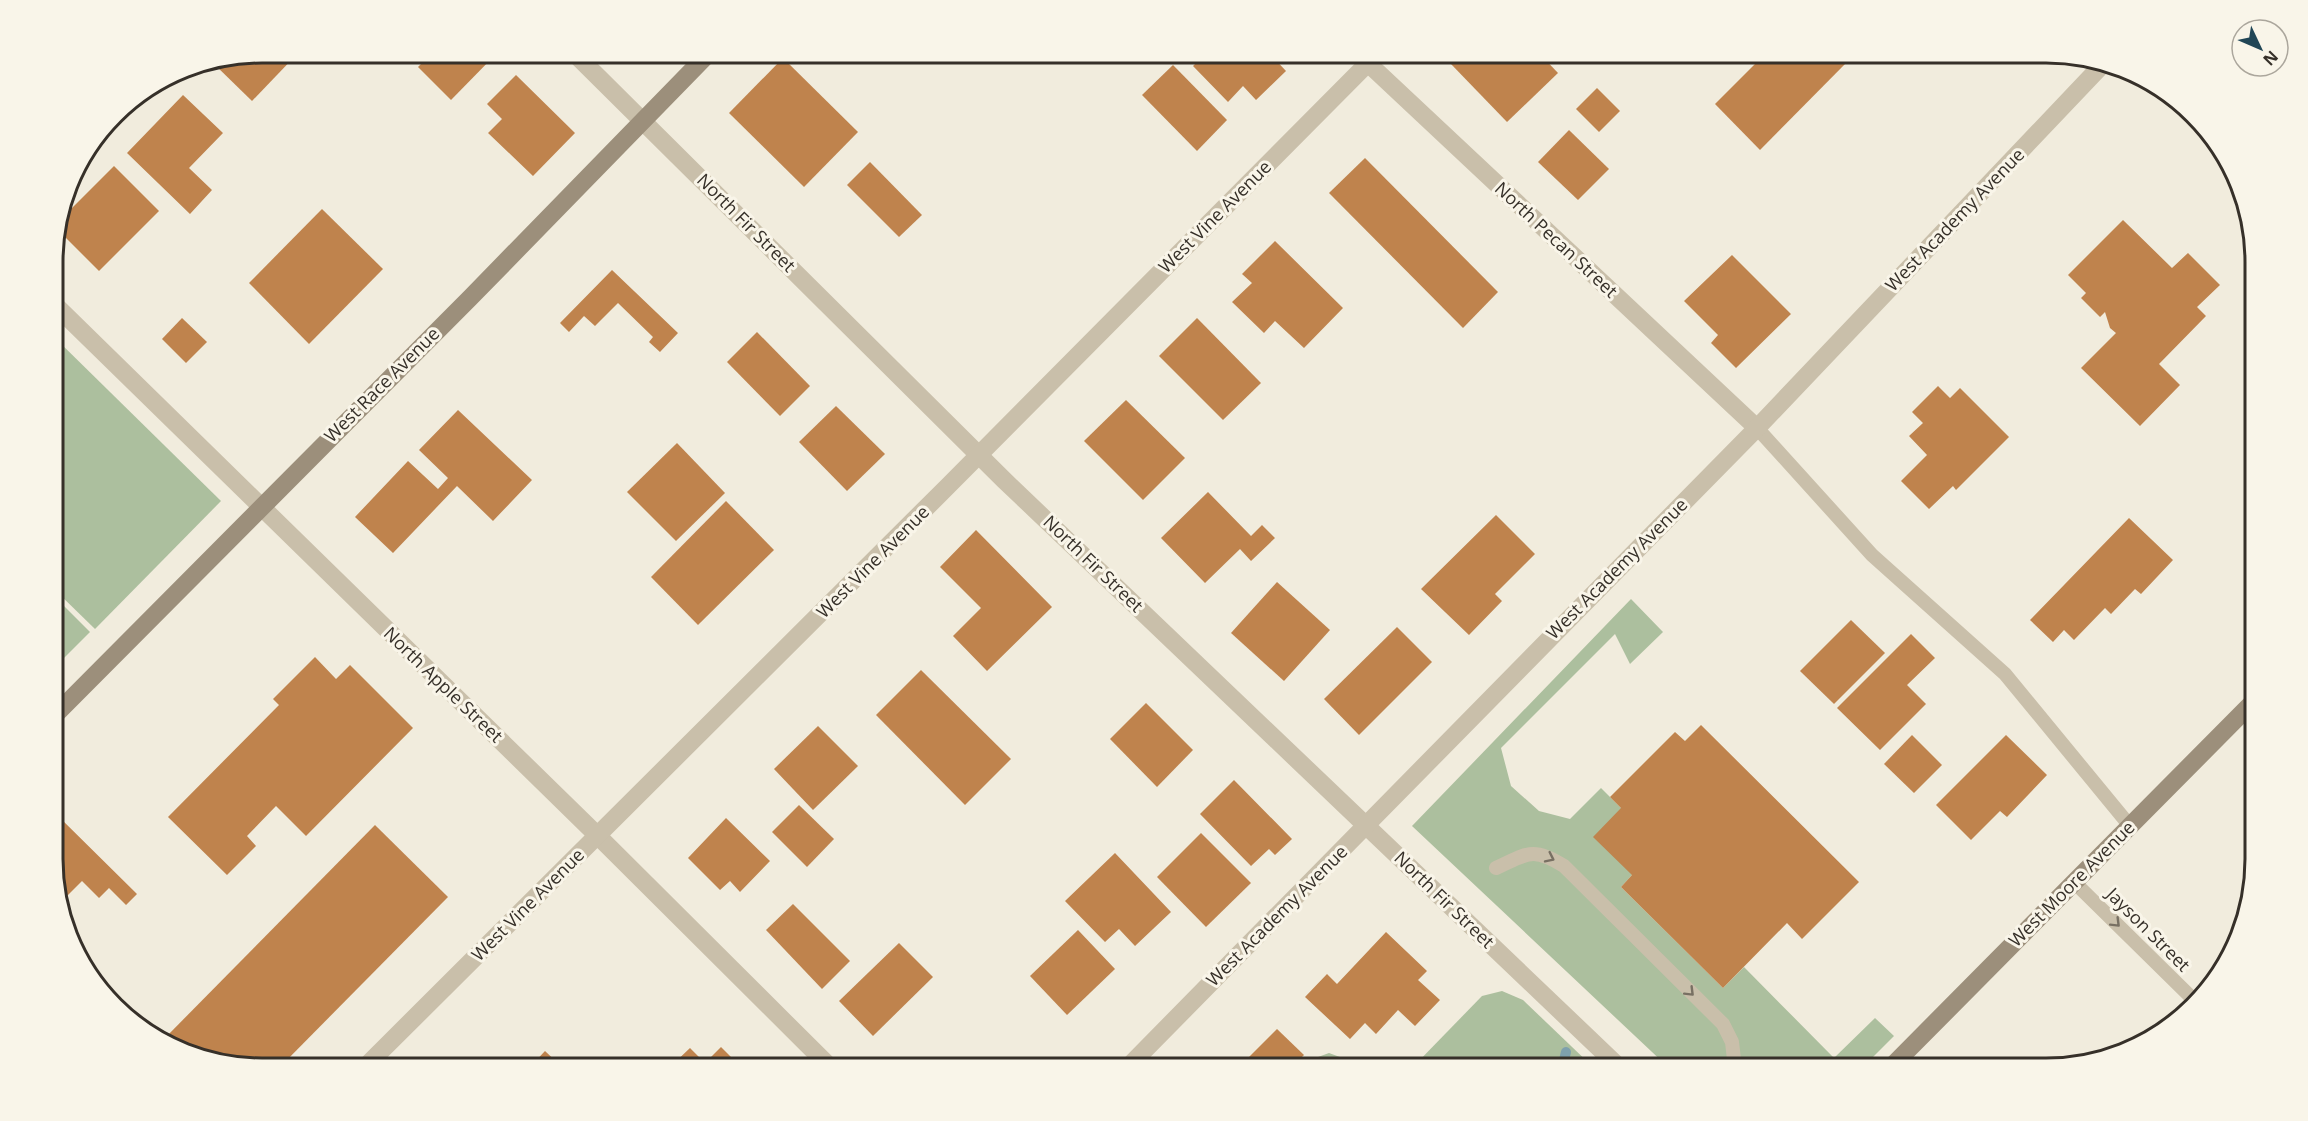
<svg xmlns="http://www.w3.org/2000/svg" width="2308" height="1121" viewBox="0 0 2308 1121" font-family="'Open Sans',sans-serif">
<rect width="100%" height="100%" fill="#f1ecdd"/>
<g fill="#acbf9e">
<polygon points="53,336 221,501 95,629 54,589"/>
<polygon points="1631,599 1663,632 1630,664 1615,634 1501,748 1511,786 1539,811 1570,819 1601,788 1621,808 1632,875 1621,887 1723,988 1744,967 1834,1058 1875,1018 1894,1036 1862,1068 1669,1068 1412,826"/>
<polygon points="62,604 90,632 54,668 54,613"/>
<polygon points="1502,991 1523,1000 1594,1068 1412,1068 1482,996"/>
<polygon points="1329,1053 1348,1060 1356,1068 1300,1068 1307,1061"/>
</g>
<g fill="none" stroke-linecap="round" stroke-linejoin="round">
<polyline stroke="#7ea0ad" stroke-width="10" points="1562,1068 1566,1052"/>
</g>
<g fill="#bf834d">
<polygon points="262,52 299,52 252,101 212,62"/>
<polygon points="433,52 498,52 451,100 418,67"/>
<polygon points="1207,52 1268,52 1286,71 1256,100 1243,86 1228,102 1193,66"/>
<polygon points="1461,52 1538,52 1558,73 1507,122 1450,63"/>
<polygon points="1767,52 1842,52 1849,60 1760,150 1715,104"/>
<polygon points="783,58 858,132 804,187 729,113"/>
<polygon points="1173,65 1227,120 1197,151 1142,95"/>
<polygon points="516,75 575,133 533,176 488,133 502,119 487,104"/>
<polygon points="1597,88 1620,111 1599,132 1576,109"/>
<polygon points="183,95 223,133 189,168 212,190 190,214 127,153"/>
<polygon points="1569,130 1609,169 1578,200 1538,162"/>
<polygon points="1365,158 1498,292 1463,328 1329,193"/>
<polygon points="870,162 922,215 899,237 847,185"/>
<polygon points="114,166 159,211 99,271 58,230 61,219"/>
<polygon points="322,209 383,269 309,344 249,283"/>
<polygon points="2123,220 2172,268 2188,253 2220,285 2197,307 2206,316 2159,364 2180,385 2140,426 2081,368 2116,333 2110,328 2105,312 2100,317 2081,298 2086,293 2068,275"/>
<polygon points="1275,241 1343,308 1304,348 1275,321 1264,333 1232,302 1252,283 1242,274"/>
<polygon points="1732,255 1791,314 1736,368 1711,343 1718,335 1684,301"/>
<polygon points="612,270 678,333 660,352 649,342 653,337 618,303 595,326 584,316 569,332 560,323"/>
<polygon points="182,318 207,342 186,363 162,339"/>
<polygon points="1197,318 1261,383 1223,420 1159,356"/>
<polygon points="757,332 810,386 780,416 727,362"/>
<polygon points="1938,386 1950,398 1960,388 2009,437 1956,490 1953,486 1929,509 1901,481 1927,455 1909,436 1923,423 1912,412"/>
<polygon points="1126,400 1185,458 1143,500 1084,441"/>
<polygon points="836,406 885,454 847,491 799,442"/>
<polygon points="458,410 532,480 493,521 457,486 393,553 355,517 408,461 438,489 448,478 419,450"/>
<polygon points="677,443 725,493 676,541 627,492"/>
<polygon points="1208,492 1251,536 1262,525 1275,538 1251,561 1240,549 1205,583 1161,538"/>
<polygon points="726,501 774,550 698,625 651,577"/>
<polygon points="1496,515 1535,554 1495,594 1502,601 1469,635 1421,589"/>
<polygon points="2129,518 2173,560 2141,594 2135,589 2111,614 2105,608 2074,640 2064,630 2053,642 2030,620"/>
<polygon points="976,530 1052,607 987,671 953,636 981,608 940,567"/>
<polygon points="1277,582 1330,630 1284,681 1231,633"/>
<polygon points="1851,620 1885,653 1834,704 1800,671"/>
<polygon points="1397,627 1432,662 1359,735 1324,699"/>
<polygon points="1911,634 1935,658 1907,685 1926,704 1880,750 1837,708"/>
<polygon points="315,657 336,679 350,665 413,728 306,836 276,806 247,836 256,846 227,875 168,817 279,705 273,699"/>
<polygon points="921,670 1011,759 965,805 876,715"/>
<polygon points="1146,703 1193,750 1157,787 1110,739"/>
<polygon points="1701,725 1859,882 1802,939 1787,923 1723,988 1621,887 1632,875 1593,837 1621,808 1610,797 1675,732 1685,741"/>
<polygon points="818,726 858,766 813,810 774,769"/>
<polygon points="1912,735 1942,765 1914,793 1884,764"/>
<polygon points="2006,735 2047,775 2007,817 2000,811 1971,840 1936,805"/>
<polygon points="1234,780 1292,839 1275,855 1269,849 1251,866 1200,814"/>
<polygon points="799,805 834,839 807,867 772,832"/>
<polygon points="56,814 137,894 126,905 109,888 99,898 82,881 62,901 59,898 54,887 54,816"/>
<polygon points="726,818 770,861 740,892 730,881 720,890 688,858"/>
<polygon points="375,825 448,897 279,1068 262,1069 182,1052 164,1039"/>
<polygon points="1201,833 1251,883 1206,927 1157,877"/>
<polygon points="1115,853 1171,912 1135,946 1119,929 1105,942 1065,901"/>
<polygon points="793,904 850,961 822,989 766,930"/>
<polygon points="1078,930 1115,969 1067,1015 1030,976"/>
<polygon points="1386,932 1427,971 1418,980 1440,1000 1415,1026 1398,1010 1376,1034 1365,1023 1350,1039 1305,997 1327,974 1337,984"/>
<polygon points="899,943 933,977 873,1036 839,1001"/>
<polygon points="1277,1029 1304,1055 1291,1068 1254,1068 1246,1060"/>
<polygon points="721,1047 742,1068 669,1068 690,1048 705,1063"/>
<polygon points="545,1051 563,1068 529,1068"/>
</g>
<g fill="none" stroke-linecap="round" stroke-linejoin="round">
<g stroke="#c9bfaa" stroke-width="14">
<polyline points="1757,428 1872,555 2005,674 2130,826"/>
<path d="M1496,868c31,-14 36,-22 68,-2l159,158 9,18 3,26"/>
<polyline points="2074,882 2197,1003"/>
</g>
<g stroke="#c9bfaa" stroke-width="18">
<polyline points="573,52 1004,480 1620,1068"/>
<polyline points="1356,52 1757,428"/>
<polyline points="53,303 598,836 831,1068"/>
<polyline points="364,1068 948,486 1379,52"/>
<polyline points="1127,1068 1757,428 2103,64"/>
</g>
<g stroke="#9c8f7b" stroke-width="18">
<polyline points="54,716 470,298 710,52"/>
<polyline points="1890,1068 2255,700"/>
</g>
</g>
<defs><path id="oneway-chevron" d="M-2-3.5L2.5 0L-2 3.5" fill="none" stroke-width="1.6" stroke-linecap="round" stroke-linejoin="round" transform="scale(1.5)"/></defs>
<g stroke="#787063">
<use href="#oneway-chevron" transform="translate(1550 858) rotate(26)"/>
<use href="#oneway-chevron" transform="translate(2116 923) rotate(45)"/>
<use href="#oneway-chevron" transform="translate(1690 992) rotate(45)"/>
</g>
<g text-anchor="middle" stroke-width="6" stroke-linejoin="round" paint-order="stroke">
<g font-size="18" fill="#363029" stroke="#f9f5e9">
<text transform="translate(1215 217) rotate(-45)" y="6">West Vine Avenue</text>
<text transform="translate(1955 220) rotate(-46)" y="6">West Academy Avenue</text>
<text transform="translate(746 223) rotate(45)" y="6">North Fir Street</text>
<text transform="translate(1556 240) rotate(43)" y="6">North Pecan Street</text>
<text transform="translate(382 385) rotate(-45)" y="6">West Race Avenue</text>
<text transform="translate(873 562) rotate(-45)" y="6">West Vine Avenue</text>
<text transform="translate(1093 564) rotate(44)" y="6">North Fir Street</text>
<text transform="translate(1617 569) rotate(-45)" y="6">West Academy Avenue</text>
<text transform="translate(443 685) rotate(44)" y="6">North Apple Street</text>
<text transform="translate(2072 884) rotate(-45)" y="6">West Moore Avenue</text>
<text transform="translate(1444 900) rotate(44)" y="6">North Fir Street</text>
<text transform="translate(528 905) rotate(-45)" y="6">West Vine Avenue</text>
<text transform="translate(1277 916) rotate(-45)" y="6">West Academy Avenue</text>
<text transform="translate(2148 930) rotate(45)" y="6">Jayson Street</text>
</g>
</g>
<path d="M0 0H2308V1121H0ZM262 63H2046A199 199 0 0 1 2245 262V859A199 199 0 0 1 2046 1058H262A199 199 0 0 1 63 859V262A199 199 0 0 1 262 63Z" fill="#f9f5e9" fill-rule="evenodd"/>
<path fill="none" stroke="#363029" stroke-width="3" d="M262 63H2046A199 199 0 0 1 2245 262V859A199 199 0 0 1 2046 1058H262A199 199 0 0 1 63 859V262A199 199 0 0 1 262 63Z"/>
<g transform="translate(2260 48) rotate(134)"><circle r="28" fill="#f9f5e9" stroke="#aba69c" stroke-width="1.5"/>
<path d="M0-4.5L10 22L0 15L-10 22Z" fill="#214656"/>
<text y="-9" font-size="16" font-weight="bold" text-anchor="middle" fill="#363029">N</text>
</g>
</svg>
